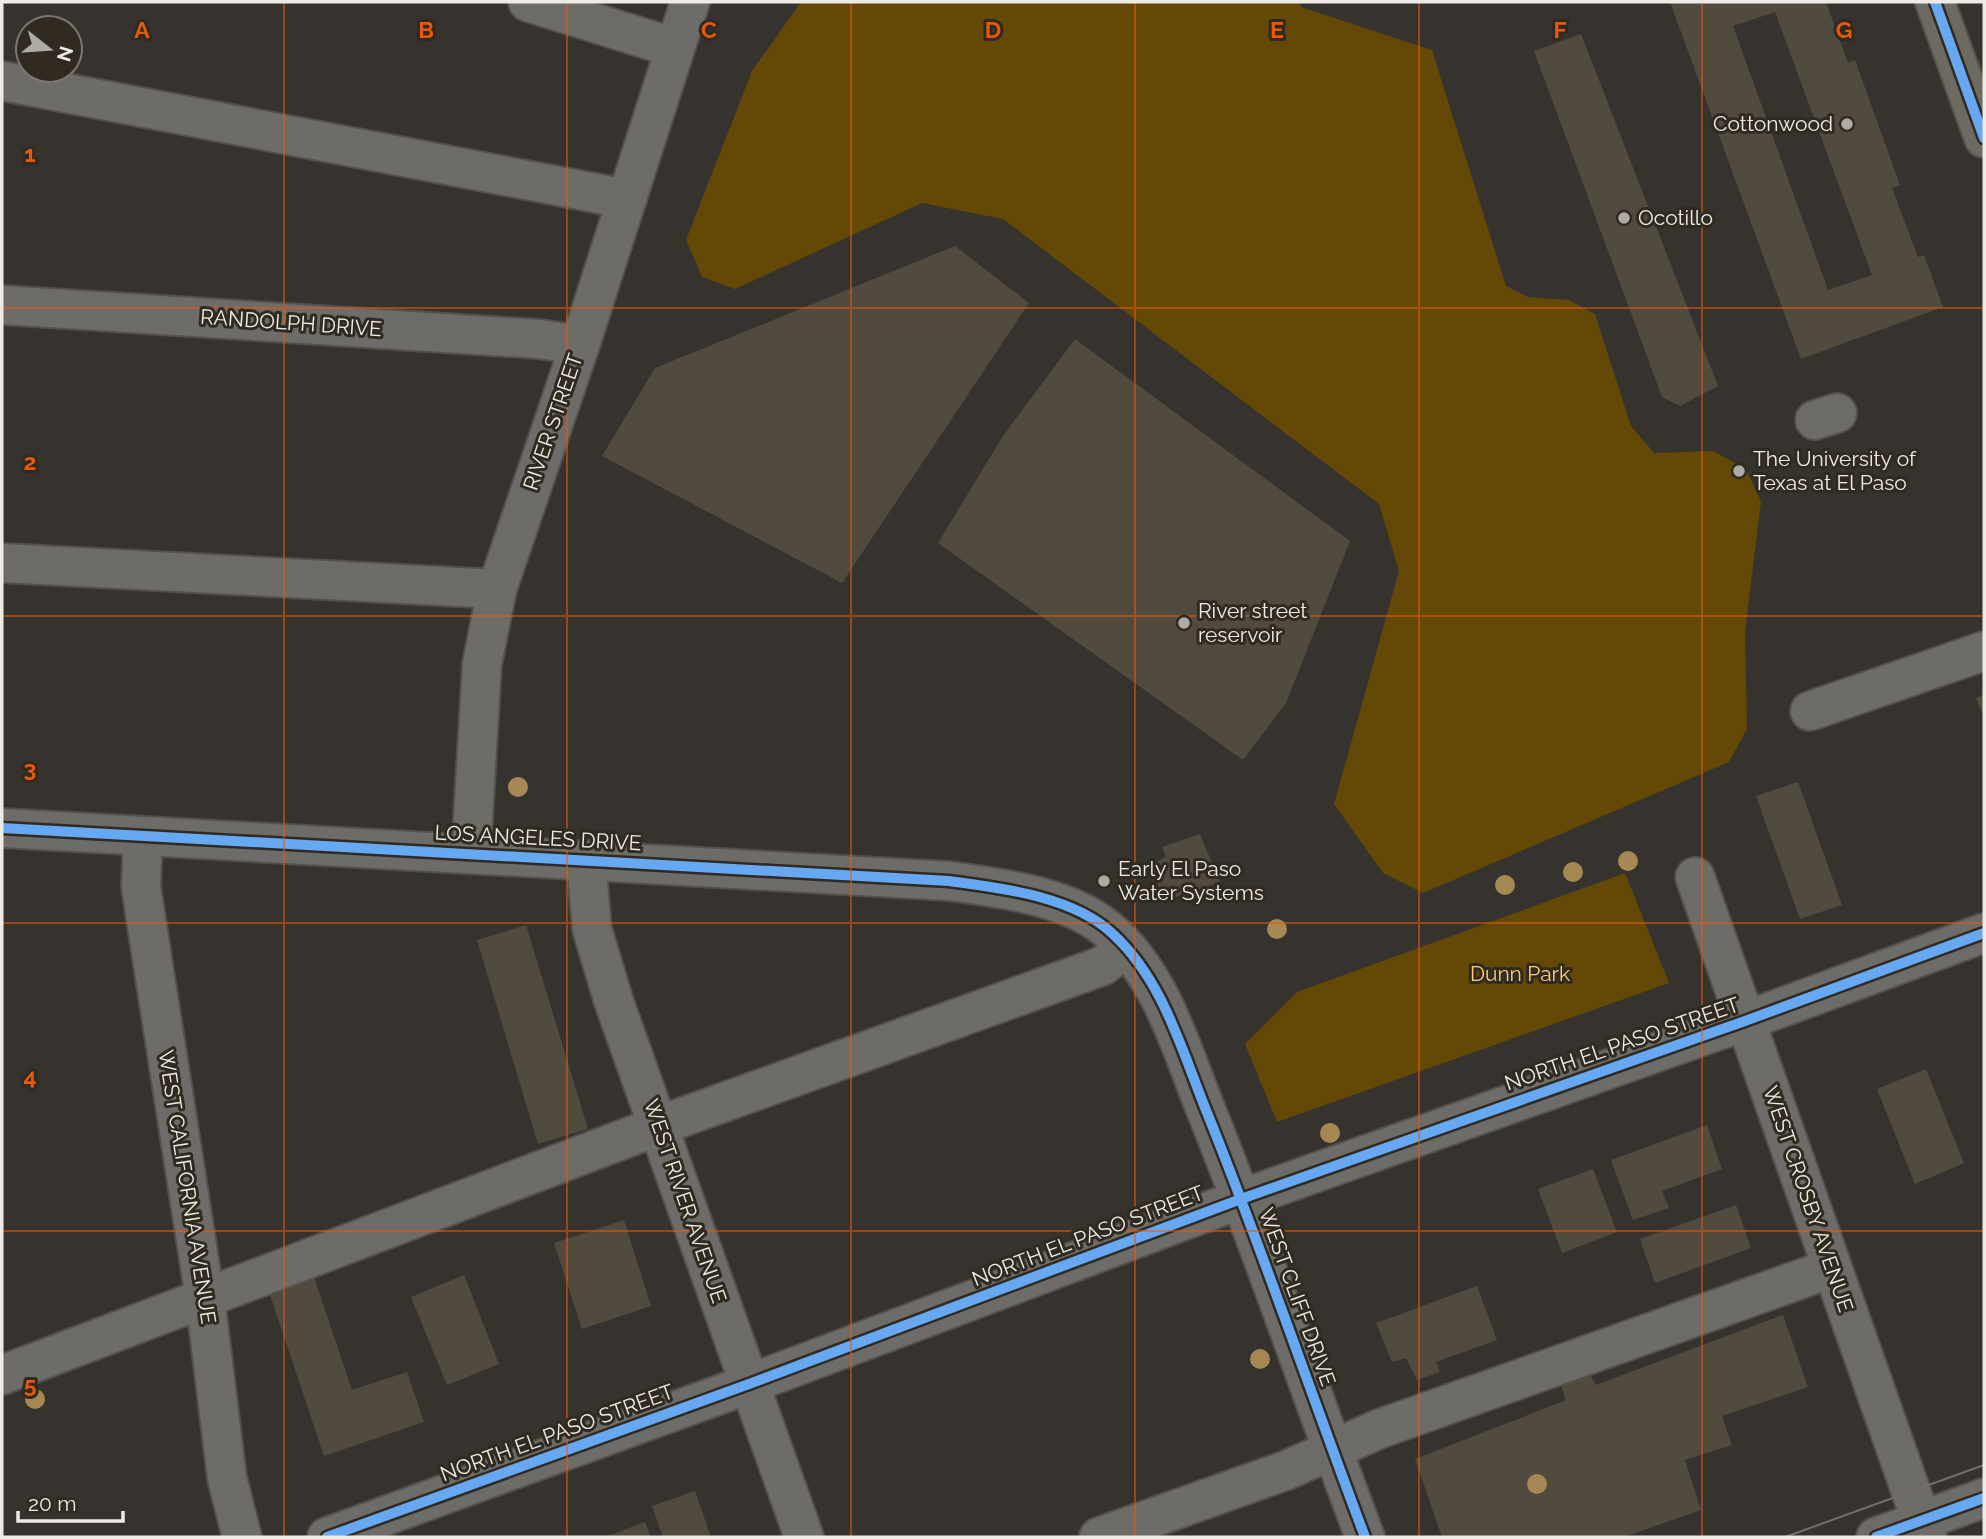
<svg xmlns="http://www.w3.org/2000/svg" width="1986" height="1539" viewBox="0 0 1986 1539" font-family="Raleway,sans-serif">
<rect width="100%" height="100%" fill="#36332e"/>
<g fill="#644806">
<polygon points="801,2 1299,2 1301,7 1432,50 1506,286 1528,297 1569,300 1595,314 1631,426 1654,453 1713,451 1746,469 1761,502 1745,632 1747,729 1729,762 1423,893 1383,873 1334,804 1399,571 1379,504 1003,219 922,203 735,289 702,277 686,240 752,71"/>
<polygon points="1625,873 1669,983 1277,1122 1245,1044 1297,992"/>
</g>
<g fill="#514a3f" fill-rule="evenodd">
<path d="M1670,2h156l22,61 7,-3 45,125 -8,3 26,69 6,-2 19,52 -142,52zM1775,12l97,263 -44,15 -95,-264z"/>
<polygon points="1581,34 1718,386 1680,406 1662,397 1534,51"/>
<polygon points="955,246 1029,303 842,583 602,456 655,368"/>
<polygon points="1075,339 1350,541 1286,703 1243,760 938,543 1003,436"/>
<polygon points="1984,694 1984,717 1976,698"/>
<polygon points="1798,782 1842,905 1800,919 1756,796"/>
<polygon points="1200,834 1220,882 1164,901 1150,865 1166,857 1162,847"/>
<polygon points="526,925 588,1129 538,1144 477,940"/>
<polygon points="1926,1069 1964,1163 1915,1184 1877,1089"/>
<polygon points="1707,1125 1722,1169 1662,1191 1669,1208 1633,1220 1611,1160"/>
<polygon points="1593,1169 1617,1232 1562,1253 1538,1189"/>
<polygon points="1736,1205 1751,1248 1655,1283 1640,1239"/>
<polygon points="624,1220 651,1306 582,1329 554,1243"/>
<polygon points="312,1271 352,1390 407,1372 424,1422 324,1456 267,1286"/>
<polygon points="464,1275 499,1364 447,1385 411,1297"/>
<polygon points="1477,1286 1497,1340 1436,1362 1440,1372 1417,1380 1406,1358 1392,1362 1376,1323"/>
<polygon points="1783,1315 1808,1387 1722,1416 1732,1445 1685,1460 1701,1510 1624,1537 1442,1537 1415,1459 1566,1400 1560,1383 1589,1373 1596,1385"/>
<polygon points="695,1491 711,1537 663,1537 652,1506"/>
<polygon points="645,1522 651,1537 605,1537"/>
</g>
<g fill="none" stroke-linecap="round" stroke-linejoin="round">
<g stroke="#54514d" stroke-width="42">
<g id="minor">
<polyline points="528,2 675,48"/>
<polyline points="2,81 627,199"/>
<polyline points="2,305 539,339 580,345"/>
<polyline points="1815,420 1837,413"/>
<polyline points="2,563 497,589"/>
<polyline points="1810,711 1984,651"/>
<path d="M2,828l947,53c52,7 124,15 164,53 51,47 69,118 95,181 56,139 104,282 157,422"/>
<polyline points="143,836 141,887 205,1298 227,1478 242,1537"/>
<polyline points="471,853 482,664 497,589 580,345 690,2"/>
<polyline points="586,860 592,929 614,1002 804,1537"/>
<polyline points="1695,877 1927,1537"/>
<polyline points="2,1375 658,1126 1102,966 1127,948"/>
<polyline points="327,1537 749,1384 1241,1199 1745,1021 1984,933"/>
<polyline points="1099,1537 1287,1470 1379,1429 1832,1268"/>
<polyline points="1876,1537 1984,1498"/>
</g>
</g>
<g stroke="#54514d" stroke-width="42">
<polyline id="major" points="1935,2 1984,138"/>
</g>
<use href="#minor" stroke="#6e6c68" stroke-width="38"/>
<use href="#major" stroke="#6e6961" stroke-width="38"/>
<polyline stroke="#726e6a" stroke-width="2" points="1785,1537 1984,1465"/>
<g stroke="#302a21" stroke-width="15">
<g id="cycleway">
<polyline points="1935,2 1984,138"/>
<path d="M2,828l947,53c52,7 124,15 164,53 51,47 69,118 95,181 56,139 104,282 157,422"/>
<polyline points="327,1537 749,1384 1241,1199 1745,1021 1984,933"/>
<polyline points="1876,1537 1984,1498"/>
</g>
</g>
<use href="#cycleway" stroke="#66a8f1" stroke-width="10"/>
</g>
<g fill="#a58853">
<circle cx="518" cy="787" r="10"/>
<circle cx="1628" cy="861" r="10"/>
<circle cx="1573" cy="872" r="10"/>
<circle cx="1505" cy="885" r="10"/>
<circle cx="1277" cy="929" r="10"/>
<circle cx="1330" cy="1133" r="10"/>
<circle cx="1260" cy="1359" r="10"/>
<circle cx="35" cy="1399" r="10"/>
<circle cx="1537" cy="1484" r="10"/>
</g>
<path fill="none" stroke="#e8590c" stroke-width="2" stroke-opacity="0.55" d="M284,2v1535M567,2v1535M851,2v1535M1135,2v1535M1419,2v1535M1702,2v1535M2,308h1982M2,616h1982M2,923h1982M2,1231h1982"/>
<g fill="#aeaaa4" stroke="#302a21" stroke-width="2.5">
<circle cx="1847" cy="124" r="7"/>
<circle cx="1624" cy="218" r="7"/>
<circle cx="1739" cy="471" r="7"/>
<circle cx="1184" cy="623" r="7"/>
<circle cx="1104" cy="881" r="7"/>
</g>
<g text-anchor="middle" stroke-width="6" stroke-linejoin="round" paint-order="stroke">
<g font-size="21" fill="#eeeae4" stroke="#302a21" text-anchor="start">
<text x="1833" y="131" text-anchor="end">Cottonwood</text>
<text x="1638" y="225">Ocotillo</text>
<text x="1753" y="466">The University of<tspan x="1753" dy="24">Texas at El Paso</tspan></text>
<text x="1198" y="618">River street<tspan x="1198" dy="24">reservoir</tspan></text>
<text x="1118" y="876">Early El Paso<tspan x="1118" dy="24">Water Systems</tspan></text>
</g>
<g font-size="21" fill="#eeeae4" stroke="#302a21">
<text transform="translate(291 323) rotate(4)" y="7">RANDOLPH DRIVE</text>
<text transform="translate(553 422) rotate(-71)" y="7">RIVER STREET</text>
<text transform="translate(538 838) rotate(3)" y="7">LOS ANGELES DRIVE</text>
<text transform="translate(1622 1044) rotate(-19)" y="7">NORTH EL PASO STREET</text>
<text transform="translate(187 1187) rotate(81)" y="7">WEST CALIFORNIA AVENUE</text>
<text transform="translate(1808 1199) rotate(71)" y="7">WEST CROSBY AVENUE</text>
<text transform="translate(685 1201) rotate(71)" y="7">WEST RIVER AVENUE</text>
<text transform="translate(1088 1236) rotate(-21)" y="7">NORTH EL PASO STREET</text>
<text transform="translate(1297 1297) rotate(70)" y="7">WEST CLIFF DRIVE</text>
<text transform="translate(557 1433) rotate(-20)" y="7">NORTH EL PASO STREET</text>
</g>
<g font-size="21" fill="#ffcd71" stroke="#302a21">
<text x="1520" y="981">Dunn Park</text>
</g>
</g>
<g font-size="23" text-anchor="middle" font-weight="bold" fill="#e8590c" stroke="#302a21" stroke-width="6" stroke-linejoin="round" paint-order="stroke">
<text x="142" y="38">A</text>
<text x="426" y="38">B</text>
<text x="709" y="38">C</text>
<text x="993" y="38">D</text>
<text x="1277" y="38">E</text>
<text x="1560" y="38">F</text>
<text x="1844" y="38">G</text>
<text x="30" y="162">1</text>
<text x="30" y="470">2</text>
<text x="30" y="777">3</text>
<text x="30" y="1085">4</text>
<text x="30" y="1393">5</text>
</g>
<rect width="1986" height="1539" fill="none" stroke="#eeeae4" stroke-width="7"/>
<g transform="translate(49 49) rotate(107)"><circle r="33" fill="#302a21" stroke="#7c776f" stroke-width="2"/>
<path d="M0-5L12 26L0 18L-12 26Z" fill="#aeaaa4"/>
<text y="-10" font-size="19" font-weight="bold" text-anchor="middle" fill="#eeeae4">N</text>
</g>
<path d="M18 1511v10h105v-10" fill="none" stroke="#eeeae4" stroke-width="3.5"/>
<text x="28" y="1511" font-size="21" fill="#eeeae4" stroke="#302a21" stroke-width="5" paint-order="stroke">20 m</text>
</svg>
